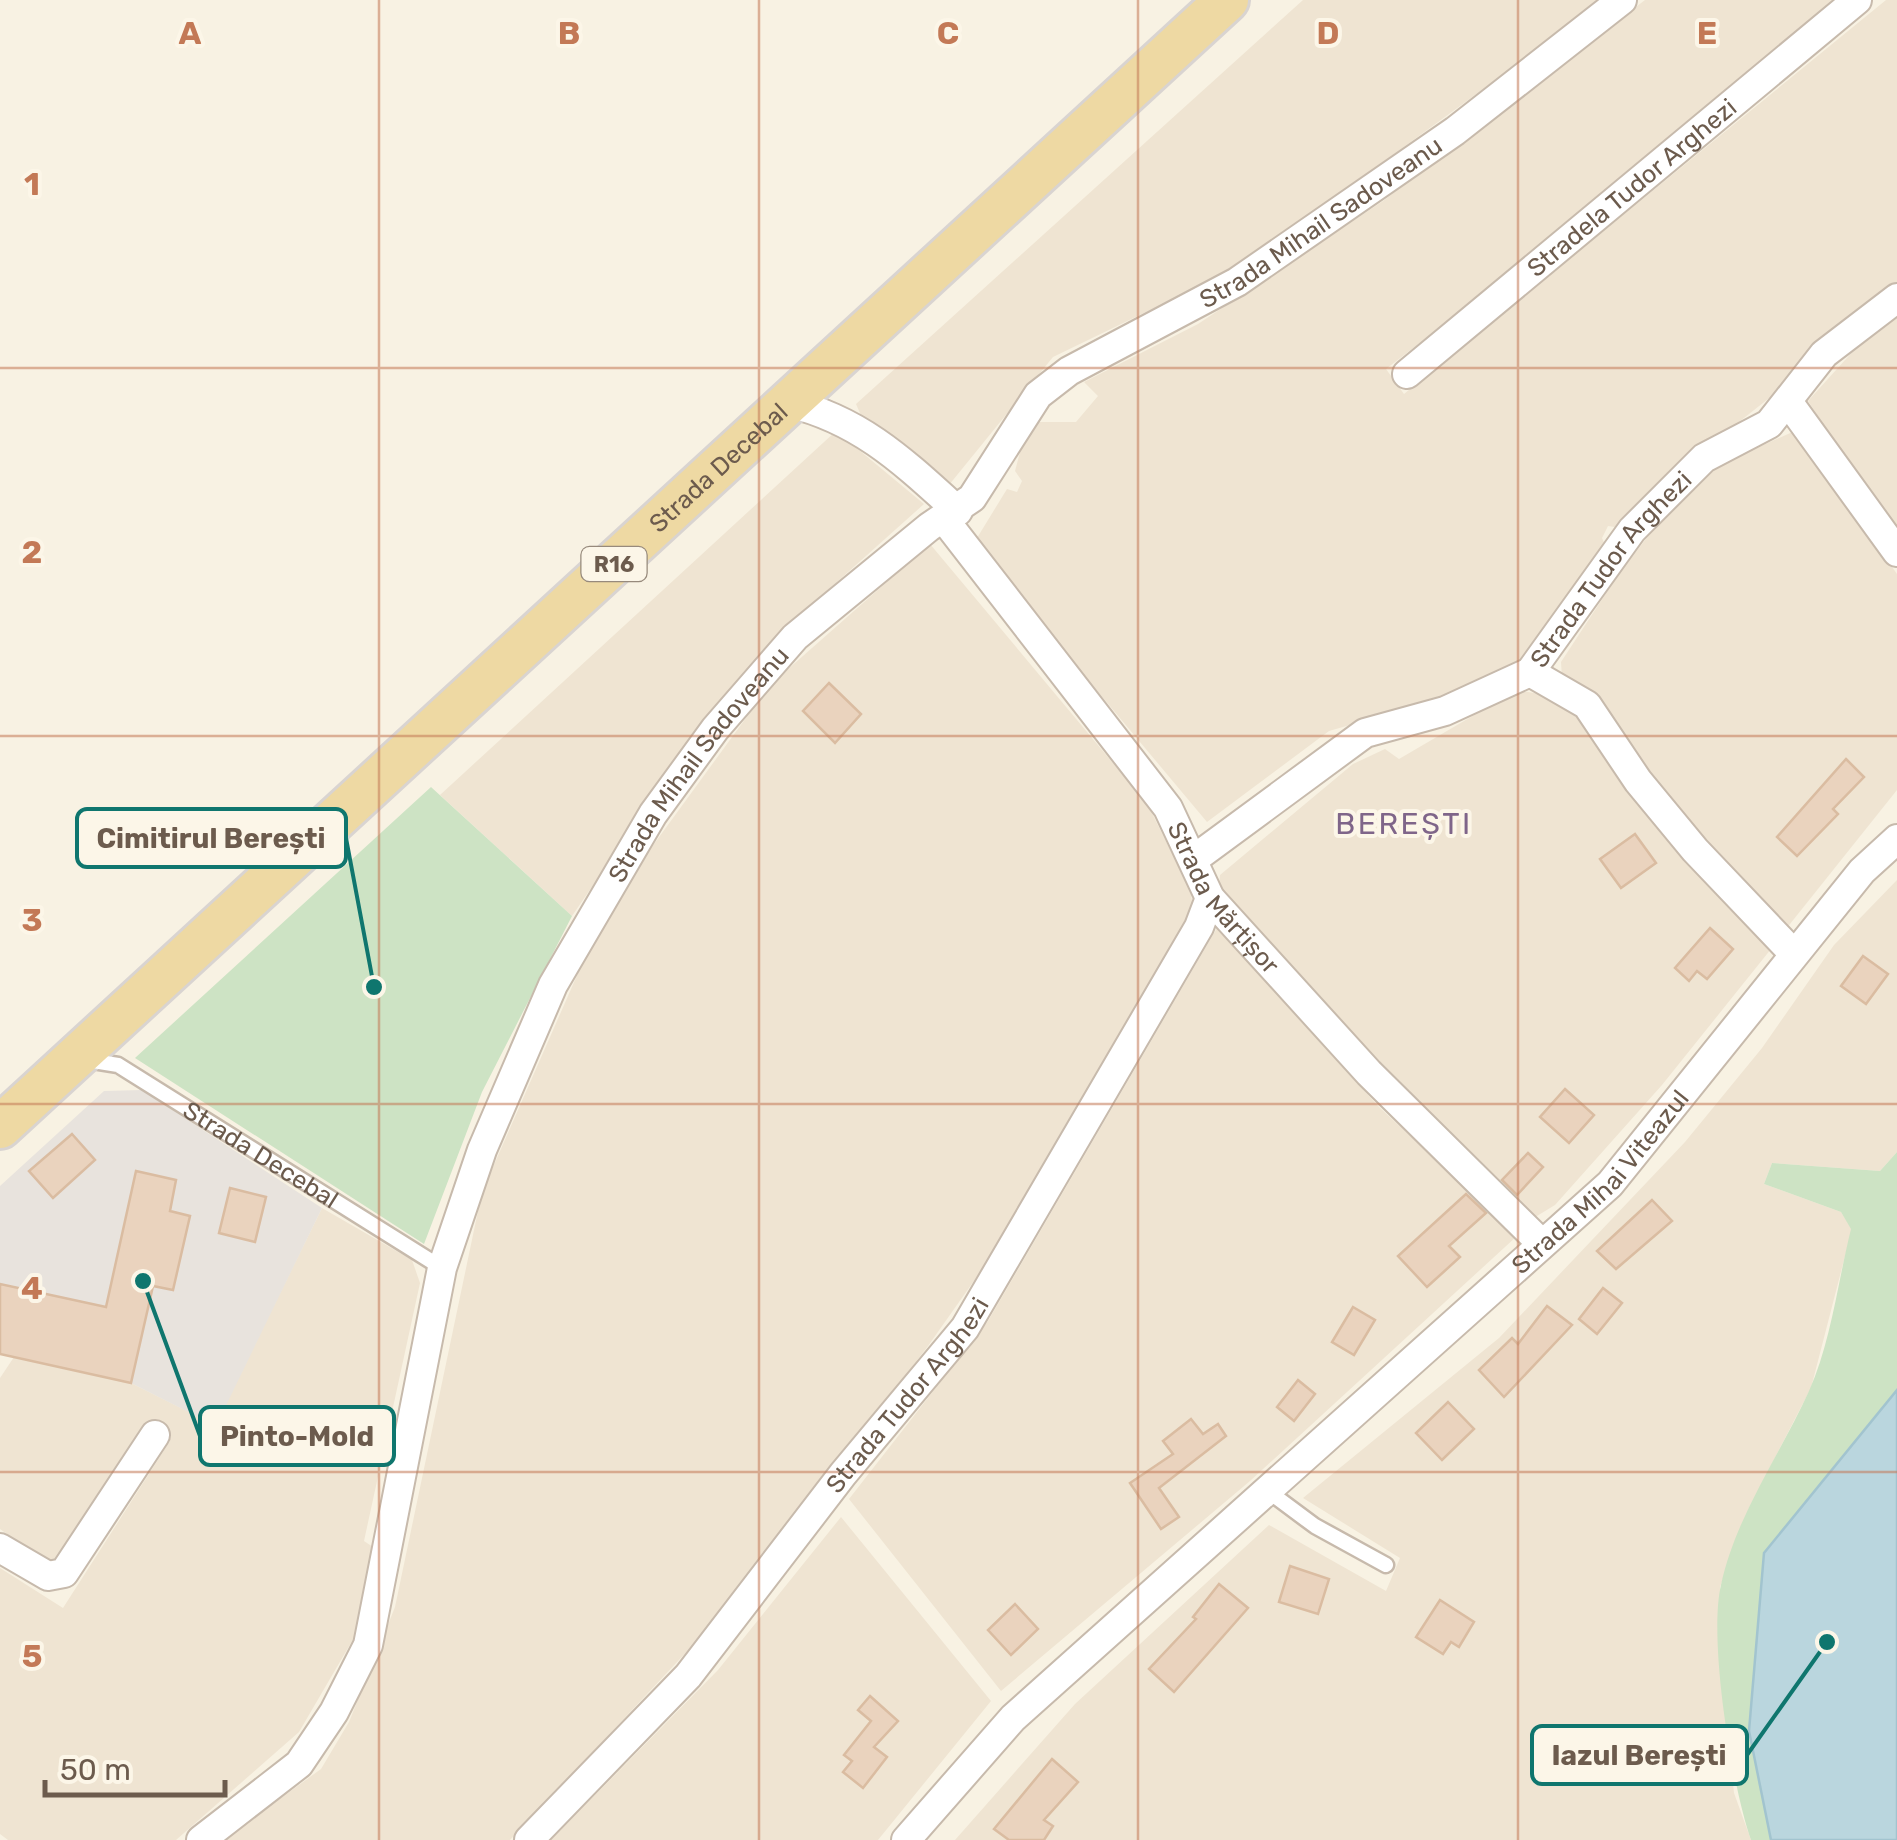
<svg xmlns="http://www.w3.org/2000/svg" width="1897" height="1840" viewBox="0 0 1897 1840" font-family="Rubik,sans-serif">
<rect width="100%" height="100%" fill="#f8f2e3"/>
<g fill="#efe4d2">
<polygon points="1303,0 1605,0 1241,266 1053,357 949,485 863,420 856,404"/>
<polygon points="1645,0 1841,0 1541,249 1386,369 1404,394 1886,0 1897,0 1897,282 1832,330 1783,387 1706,448 1621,528 1608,526 1602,538 1607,549 1523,661 1454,695 1329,731 1207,822 985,557 977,538 1007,489 1017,492 1022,481 1015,471 1028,422 1076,422 1098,396 1084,382 1198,324 1383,201"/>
<polygon points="1897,318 1897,536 1808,401 1865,338"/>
<polygon points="1797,430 1897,574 1897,790 1786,929 1562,678 1561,662 1616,578 1668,510 1716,466"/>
<polygon points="836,431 924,504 771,641 695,736 572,916 440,795"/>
<polygon points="930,544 1148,805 1191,892 1193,911 1019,1217 928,1346 724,1612 510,1840 223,1840 321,1769 349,1722 395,1607 482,1192 593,939 646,855 770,685"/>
<polygon points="1517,690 1556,697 1578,718 1651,813 1771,949 1662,1085 1555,1205 1532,1219 1319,1006 1219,885 1220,875 1353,764 1385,749 1399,759"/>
<polygon points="1897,880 1897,1152 1880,1171 1772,1163 1764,1184 1841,1212 1852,1229 1811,1388 1749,1508 1720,1587 1720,1651 1734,1793 1751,1840 955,1840 1075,1704 1269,1525 1386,1591 1400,1558 1303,1498 1499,1338 1685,1142 1762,1048 1834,945"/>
<polygon points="1217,928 1378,1106 1517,1236 1250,1481 1001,1691 849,1499 988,1321"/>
<polygon points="322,1208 412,1260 420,1283 364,1541 376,1549 355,1636 299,1732 176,1840 8,1840 0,1834 0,1568 63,1608 170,1441 150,1425 68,1553 51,1565 0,1529 0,1378 14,1357 131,1383 215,1425"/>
<polygon points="841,1517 991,1701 878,1840 551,1840 718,1670"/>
</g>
<polygon fill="#e8e3dd" points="142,1090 322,1208 216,1426 131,1383 0,1354 0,1186 104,1091"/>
<g fill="#cde3c4">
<polygon points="431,787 572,916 482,1092 424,1244 135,1058"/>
<path d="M1897,1152v688h-146c-19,-54 -43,-200 -30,-255 15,-70 59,-130 88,-194 22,-49 29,-110 42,-162l-10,-17 -77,-28 8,-21 108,8z"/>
</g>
<polygon fill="#bad6de" stroke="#a2c4cf" stroke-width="2.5" points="1897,1390 1897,1840 1771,1840 1749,1731 1764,1553"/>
<g fill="#ead3be" stroke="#dabca1" stroke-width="2.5">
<polygon points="829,683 861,714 835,743 803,711"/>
<polygon points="1846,759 1864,777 1833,809 1838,814 1797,856 1777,837"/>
<polygon points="1635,834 1656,863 1621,888 1600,859"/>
<polygon points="1710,928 1733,949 1707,979 1697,971 1689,981 1675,968"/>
<polygon points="1863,956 1888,974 1866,1004 1841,986"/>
<polygon points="1565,1089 1594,1115 1569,1143 1540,1117"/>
<polygon points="72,1134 95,1160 53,1198 29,1171"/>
<polygon points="1528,1153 1543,1167 1517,1195 1502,1180"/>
<polygon points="136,1171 176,1180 170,1211 190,1216 173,1290 153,1286 131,1383 0,1354 0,1284 106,1307"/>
<polygon points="230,1188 266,1197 255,1242 219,1233"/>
<polygon points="1466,1194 1486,1213 1449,1246 1460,1257 1427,1287 1398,1256"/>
<polygon points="1652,1200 1672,1221 1616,1269 1597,1251"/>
<polygon points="1603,1288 1622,1303 1597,1334 1579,1319"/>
<polygon points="1547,1306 1572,1325 1504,1397 1479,1370 1512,1338 1518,1344"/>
<polygon points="1353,1307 1375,1320 1354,1355 1332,1342"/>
<polygon points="1298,1380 1315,1394 1294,1421 1277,1407"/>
<polygon points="1448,1402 1474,1429 1442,1460 1416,1433"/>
<polygon points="1191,1419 1203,1434 1218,1424 1226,1436 1159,1488 1179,1517 1161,1529 1130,1483 1173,1454 1163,1441"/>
<polygon points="1290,1566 1329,1579 1318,1614 1279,1602"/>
<polygon points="1219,1584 1248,1608 1174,1692 1149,1669 1196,1619 1193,1617"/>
<polygon points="1440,1600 1474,1622 1459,1647 1451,1642 1443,1654 1416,1637"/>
<polygon points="1015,1604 1038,1629 1011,1655 988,1630"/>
<polygon points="870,1696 898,1721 874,1747 887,1757 863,1788 843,1772 852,1761 844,1755 871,1721 858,1710"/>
<polygon points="1052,1759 1078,1782 1044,1820 1053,1826 1044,1840 1009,1840 994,1829"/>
</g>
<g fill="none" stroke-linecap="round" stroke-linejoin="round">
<g stroke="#c7baac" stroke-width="19">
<g id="lane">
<path id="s1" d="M87,1060l31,5 324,203"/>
<polyline points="1268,1491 1315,1526 1386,1565"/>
</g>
</g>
<g stroke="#c7baac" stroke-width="32">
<g id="street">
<path id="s2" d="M1407,374l450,-374"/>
<path d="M789,403c72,17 116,60 169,108"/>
<polyline points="1789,403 1897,552"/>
<path id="s3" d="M944,519l224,289 42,90 159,175 172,170"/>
<polyline points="1530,672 1587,705 1638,781 1695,850 1794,954"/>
<path id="s4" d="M1194,859l171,-126 80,-22 85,-39 102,-142 72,-72 65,-34 55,-70 73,-56"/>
<polyline points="0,1548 48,1576 64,1573 155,1435"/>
<path id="s5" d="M201,1840l98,-76 35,-52 34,-67 74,-377 40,-118 71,-165 100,-171 62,-85 80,-92 134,-110 43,-29 66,-103 31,-24 168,-89 218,-151 167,-131"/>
<path id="s6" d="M529,1840l159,-164 155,-202 122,-146 234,-401 11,-29"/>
<path id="s7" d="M906,1840l107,-122 597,-534 252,-313 35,-32"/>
</g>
</g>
<g stroke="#d9d4d1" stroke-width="48">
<g id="primary">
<path id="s8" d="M0,1127l1227,-1127"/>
</g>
</g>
<use href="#lane" stroke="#fff" stroke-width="14"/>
<use href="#street" stroke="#fff" stroke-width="28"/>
<use href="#primary" stroke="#eed9a3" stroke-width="42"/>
</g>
<path fill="none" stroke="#c37956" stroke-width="2.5" stroke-opacity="0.55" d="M379,0v1840M759,0v1840M1138,0v1840M1518,0v1840M0,368h1897M0,736h1897M0,1104h1897M0,1472h1897"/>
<g text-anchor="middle" stroke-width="8" stroke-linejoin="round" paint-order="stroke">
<rect fill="#fcf6e8" stroke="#978a7c" stroke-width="2.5" x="581.5" y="547" width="65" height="34" rx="8"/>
<g font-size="22" font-weight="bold" fill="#6c5b4d">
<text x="614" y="572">R16</text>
</g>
<g font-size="25" fill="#6c5b4d" stroke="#fcf6e8">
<text dy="9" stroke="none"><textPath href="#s2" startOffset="292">Stradela Tudor Arghezi</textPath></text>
<text dy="9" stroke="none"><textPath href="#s5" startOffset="2055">Strada Mihail Sadoveanu</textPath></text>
<text dy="9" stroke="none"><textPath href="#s8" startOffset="975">Strada Decebal</textPath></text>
<text dy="9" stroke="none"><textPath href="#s4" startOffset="520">Strada Tudor Arghezi</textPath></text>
<text dy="9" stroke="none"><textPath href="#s5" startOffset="1215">Strada Mihail Sadoveanu</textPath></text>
<text dy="9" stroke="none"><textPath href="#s3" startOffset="472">Strada Mărțișor</textPath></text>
<text dy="9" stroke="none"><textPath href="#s1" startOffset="200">Strada Decebal</textPath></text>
<text dy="9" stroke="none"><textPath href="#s7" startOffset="958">Strada Mihai Viteazul</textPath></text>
<text dy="9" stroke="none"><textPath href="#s6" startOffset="585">Strada Tudor Arghezi</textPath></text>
</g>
<g font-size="30" letter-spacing="2.5" fill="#7f6589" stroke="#fcf6e8">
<text x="1404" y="834">BEREȘTI</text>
</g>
</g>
<g font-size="32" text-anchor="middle" font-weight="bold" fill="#c37956" stroke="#fcf6e8" stroke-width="8" stroke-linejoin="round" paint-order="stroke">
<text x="190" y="44">A</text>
<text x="569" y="44">B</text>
<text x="948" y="44">C</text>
<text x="1328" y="44">D</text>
<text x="1707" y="44">E</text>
<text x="32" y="195">1</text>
<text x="32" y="563">2</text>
<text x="32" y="931">3</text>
<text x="32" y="1299">4</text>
<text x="32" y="1667">5</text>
</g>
<path fill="none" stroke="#0f766e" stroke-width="4" d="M374 987L346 838M143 1281L200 1436M1827 1642L1747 1755"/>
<g fill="#0f766e" stroke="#fcf6e8" stroke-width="4">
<circle cx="374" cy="987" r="10"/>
<circle cx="143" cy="1281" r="10"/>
<circle cx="1827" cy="1642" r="10"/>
</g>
<g fill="#fcf6e8" stroke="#0f766e" stroke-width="4">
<rect x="77" y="809" width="269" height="58" rx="10"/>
<rect x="200" y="1407" width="194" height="58" rx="10"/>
<rect x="1532" y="1726" width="215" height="58" rx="10"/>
</g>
<g font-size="28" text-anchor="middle" font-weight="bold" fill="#6c5b4d">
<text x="211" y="848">Cimitirul Berești</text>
<text x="297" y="1446">Pinto-Mold</text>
<text x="1639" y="1765">Iazul Berești</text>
</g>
<path d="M45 1780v15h180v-15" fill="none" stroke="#6c5b4d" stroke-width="5"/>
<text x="60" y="1780" font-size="30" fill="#6c5b4d" stroke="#fcf6e8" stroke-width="8" paint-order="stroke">50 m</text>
</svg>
